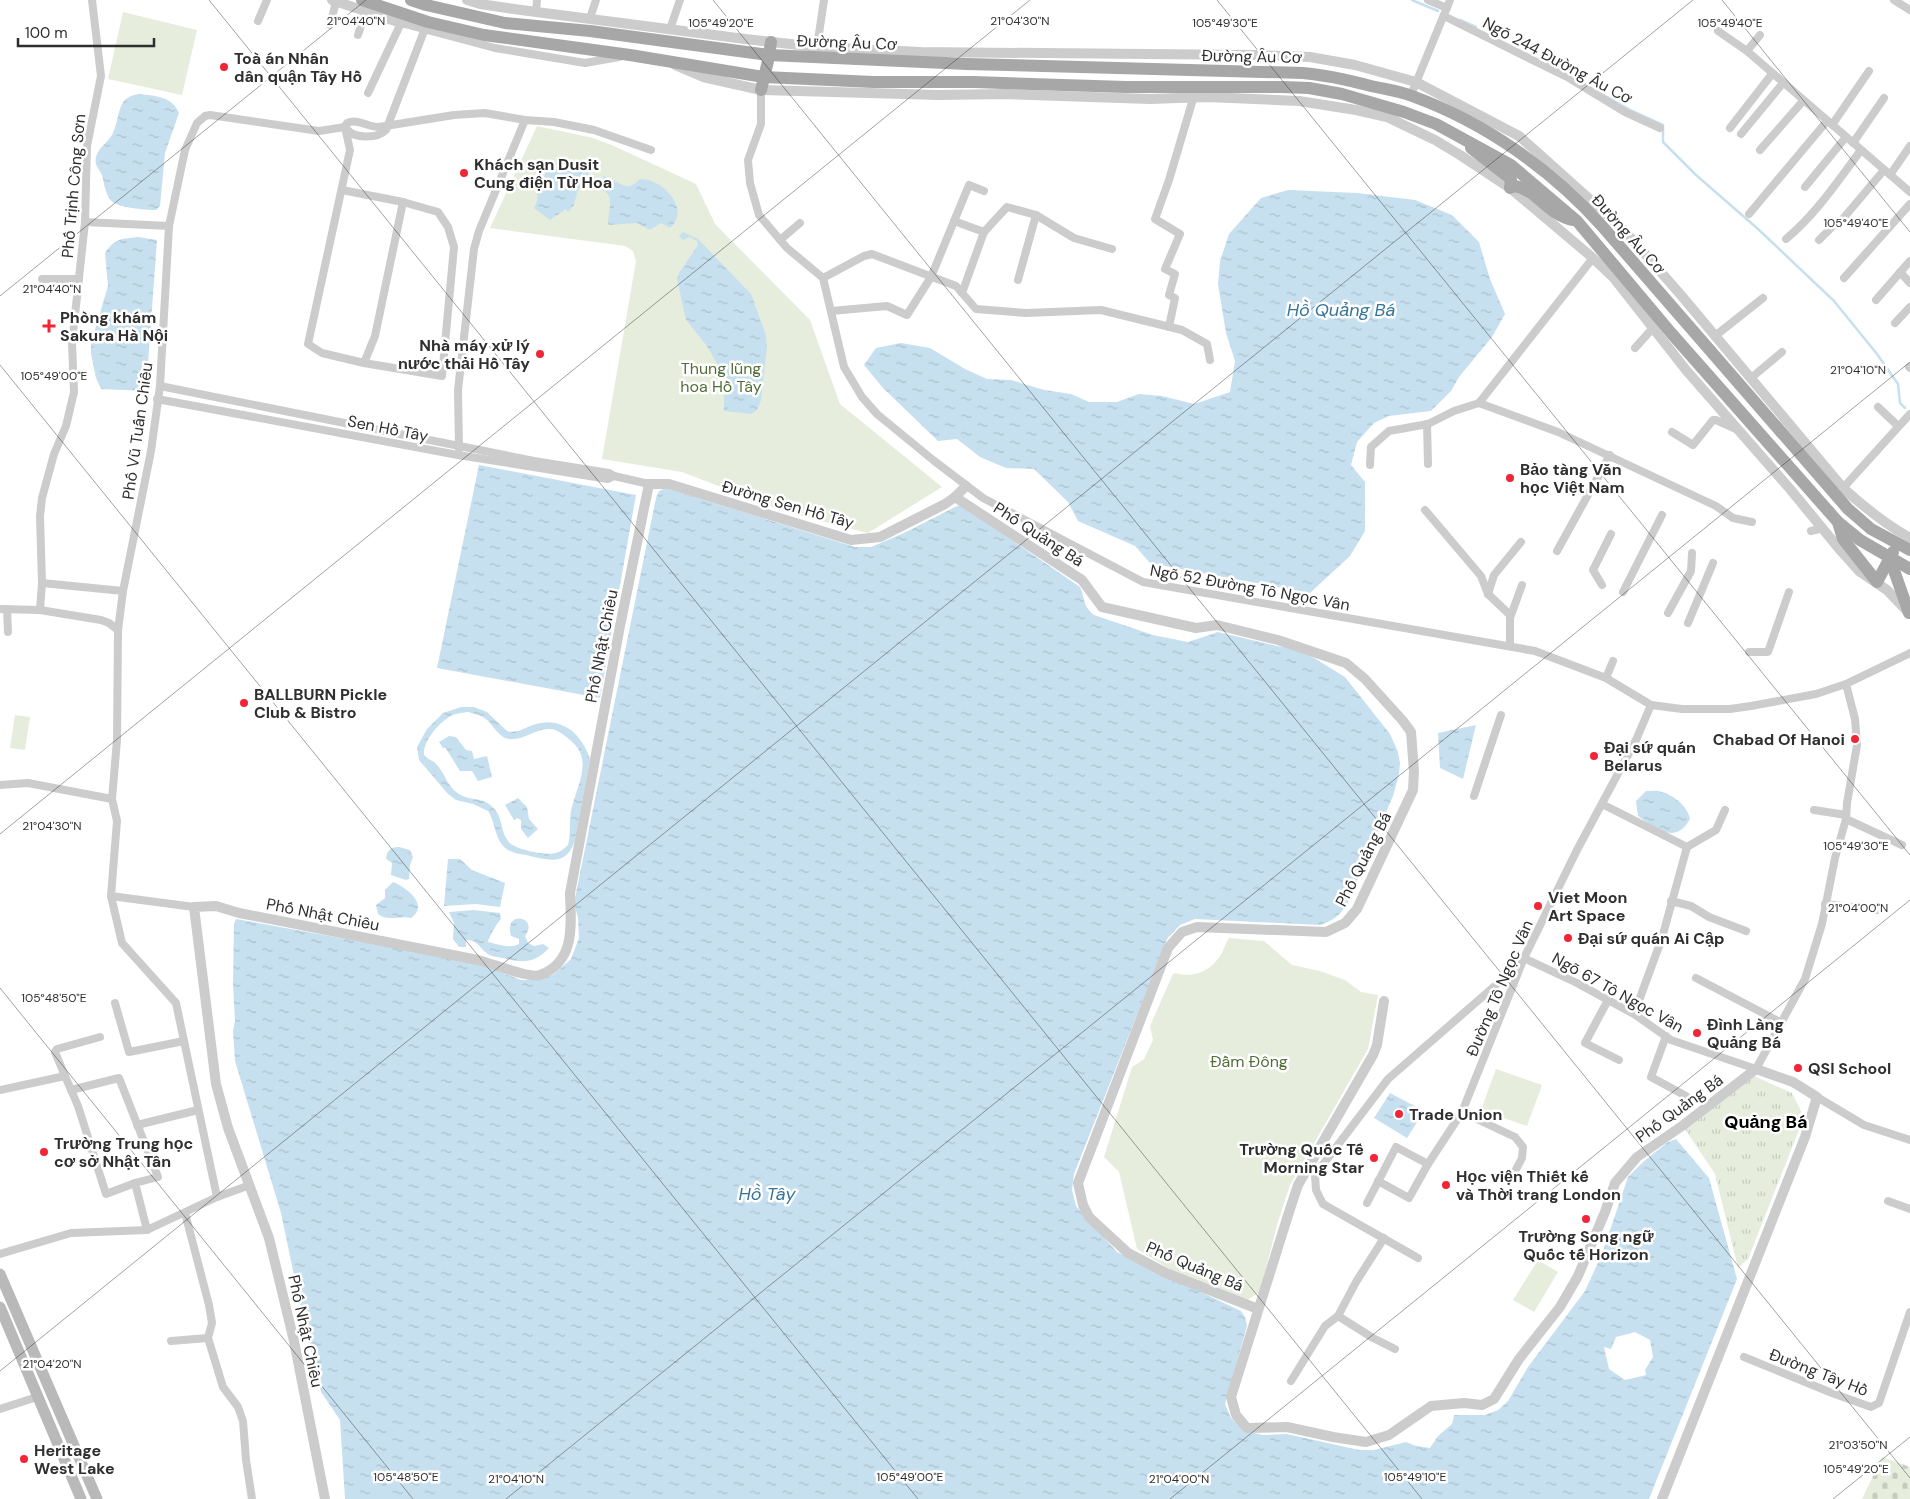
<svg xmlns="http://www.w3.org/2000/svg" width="1910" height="1499" viewBox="0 0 1910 1499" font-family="'DM Sans',sans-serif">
<defs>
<pattern id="cemetery-stones" width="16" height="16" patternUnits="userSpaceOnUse" patternTransform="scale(1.25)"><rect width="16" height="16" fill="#e6eddc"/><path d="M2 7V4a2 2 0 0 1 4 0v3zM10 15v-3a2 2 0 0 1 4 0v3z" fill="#c6ccbd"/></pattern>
<pattern id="park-tufts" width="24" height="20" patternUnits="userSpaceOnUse" patternTransform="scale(1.25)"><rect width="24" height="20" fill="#e6eddc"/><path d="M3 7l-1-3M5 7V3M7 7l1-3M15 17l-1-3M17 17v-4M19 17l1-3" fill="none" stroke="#c6ccbd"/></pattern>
<pattern id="water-ripples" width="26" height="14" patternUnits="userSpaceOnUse" patternTransform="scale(1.25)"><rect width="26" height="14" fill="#c7e0ef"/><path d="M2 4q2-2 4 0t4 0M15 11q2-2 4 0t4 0" fill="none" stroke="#abc0cd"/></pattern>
</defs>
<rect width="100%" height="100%" fill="#fff"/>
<g fill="#e6eddc">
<polygon points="123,12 197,30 182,95 108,79"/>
<polygon points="537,126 593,138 614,146 696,184 715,224 810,320 840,404 942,487 868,533 786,512 682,472 602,459 636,261 633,251 625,246 490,228"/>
<polygon points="15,715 30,717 25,750 10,748"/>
<path d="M1229,938l35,3 28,24 28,6 25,9 16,12 17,3 -10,54 -78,136 -13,40 -17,67 -13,8 -76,-30 -34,-21 -18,-77 -15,-15 28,-90 12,-8 9,-19 -3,-14 23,-52 3,-1c19,6 36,-3 46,-20 2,-5 4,-10 7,-15z"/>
<polygon points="1496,1069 1542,1085 1527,1126 1481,1110"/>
<polygon points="1538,1260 1558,1272 1534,1312 1513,1300"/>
</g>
<polygon fill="url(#cemetery-stones)" points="1882,1457 1910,1467 1910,1499 1862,1499"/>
<polygon fill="url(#park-tufts)" points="1754,1076 1792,1093 1801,1111 1799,1130 1748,1259 1738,1268 1715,1174 1685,1129"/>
<g fill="url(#water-ripples)" fill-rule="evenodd">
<path d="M139,94c16,2 33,2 40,19l-14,40 -5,53 -4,4c-11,0 -42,-2 -47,-12 -4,-7 -5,-15 -7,-23 -3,-6 -8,-10 -6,-18 2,-10 13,-15 17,-24 8,-18 3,-36 26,-39z"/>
<path d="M555,162l16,2 30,16 3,-4c16,5 22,18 36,3 22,-1 52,30 30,49l-9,-5 -11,7 -13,-7 -28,2 -1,-2c1,-19 9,-31 -14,-35 -6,-2 -10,-3 -16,1l-4,16 -6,7 -2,-3 -16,11 -16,-12 3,-7 1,-17c8,-6 7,-17 17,-22z"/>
<polygon points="1288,190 1358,193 1415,200 1452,215 1479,242 1490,279 1505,314 1492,337 1459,377 1451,391 1431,411 1389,416 1374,423 1357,442 1351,465 1365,482 1365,531 1350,556 1310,593 1150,563 1135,546 1078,521 1068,502 1034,469 1006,468 980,457 957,439 938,441 883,388 864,365 876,348 901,343 930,348 965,369 987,379 1011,380 1044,390 1071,394 1089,402 1117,402 1139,394 1162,396 1194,404 1230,392 1235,361 1226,333 1218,284 1220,261 1229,234 1261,198"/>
<polygon points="683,232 698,239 751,294 766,335 767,347 761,400 757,410 751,414 724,411 724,397 728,386 725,378 707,346 686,320 677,279 679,273 698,245 697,241 690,237 683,240 679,236"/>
<path d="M138,237l19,3 -11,151 -45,-2 -5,-11 -5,-24v-11l17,-57 -3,-33c10,-15 16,-14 33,-16z"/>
<polygon points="479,465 636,495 600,698 437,668"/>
<path d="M666,488l189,59h16l33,-14 51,-26 6,-2 119,82c6,12 1,17 14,28l59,20 35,7 30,-10 59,14 24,4 44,27 45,57 8,18 2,11 -1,11 -6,22 -46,108c-7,12 -15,17 -27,21l-125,-6 -15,6 -13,14 -93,235 -2,16 4,16 41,46 124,59 4,6 2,9 -22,78 6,14 14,13 18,4 24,-1 72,16h15l32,-8 10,4 14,2 8,-12 14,-12 2,-9h31l13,-5 10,-9 20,-34 57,-76 17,-37 26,-77 15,-15 25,-20 8,-3 33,39 28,101 -88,220h-1304l-5,-79 -19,-28 -21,-88 -19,-91 -46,-152 -2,-30 2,-10 -2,-37 1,-60 2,-5 238,43 47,18h17l16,-6 17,-15 8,-21 -1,-20 -4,-15 82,-405 3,-7z"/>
<path d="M461,707h13l13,5 20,19c10,3 17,-3 26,-6 28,-10 49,9 57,34l-15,81c-8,27 -27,20 -49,15 -7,-1 -16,-2 -22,-8 -9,-8 -9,-26 -16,-36l-15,-7 -17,-4 -8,-6 -29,-34 -2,-13 10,-18 16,-16zM468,712c7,2 13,3 18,7 8,7 13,19 23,20 14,2 27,-11 41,-10 7,0 14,6 20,11 25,20 6,46 1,71 -2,11 0,23 -3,34 -4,4 -8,7 -13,8 -10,3 -42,-4 -47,-12 -9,-13 -4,-26 -19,-37 -8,-6 -18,-4 -26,-8 -17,-8 -16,-21 -27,-32 -3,-4 -8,-4 -12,-9 -1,-14 14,-31 25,-38 6,-4 13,-4 19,-5z"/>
<polygon points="1476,725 1463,779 1440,768 1438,733"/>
<polygon points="449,736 456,737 466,750 472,751 474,759 487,756 492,777 478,781 472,771 460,771 445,747 443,748 439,742"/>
<path d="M1646,791c5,0 12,-1 16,1 13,4 26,15 28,27 -14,26 -34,10 -52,-3l-2,-15z"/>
<polygon points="518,798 527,807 529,819 538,829 528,838 521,829 521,820 517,818 514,820 505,805"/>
<path d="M399,847l11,3 3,7 -3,8 -1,14 -3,1 -15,-5 1,-12 -6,-4c1,-9 5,-12 13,-12z"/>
<polygon points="448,859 460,859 472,870 505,883 500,907 476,904 444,906"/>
<path d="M393,882c13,5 37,23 18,36 -12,-3 -23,4 -33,-4l-2,-9 9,-7v-8z"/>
<path d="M474,910l26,3 1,6c-4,4 -12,18 -13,23 9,2 22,7 31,2v-5l-8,-3c-8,-27 29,-19 14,0l3,7 6,3 9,-2 6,4c-15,16 -27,15 -46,10 -5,-1 -11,-1 -15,-4 -9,-6 -10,-14 -22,-14v7h-7l-6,-8 1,-16 -5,-11z"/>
<polygon points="1390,1093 1424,1111 1407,1138 1374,1118"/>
</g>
<polygon fill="#fff" points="1635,1332 1650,1340 1653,1357 1645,1370 1646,1375 1625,1380 1609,1369 1604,1347 1611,1349 1616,1337"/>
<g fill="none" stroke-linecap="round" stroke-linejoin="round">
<g stroke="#c7e0ef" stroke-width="2.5">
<polyline points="1412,0 1438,11"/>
<polyline points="1460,20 1476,27"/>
<polyline points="1600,93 1632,111 1663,125 1663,142 1696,175 1758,229 1834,301 1877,354 1898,384 1900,403 1905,408"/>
</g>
<g stroke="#ccc" stroke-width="8">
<polyline points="1428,0 1447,8"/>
<polyline points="1894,0 1910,10"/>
<polyline points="536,11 537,0"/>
<polyline points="1444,16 1569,78 1625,112 1660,128"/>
<polyline points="590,18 596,0"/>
<polyline points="258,21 267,0"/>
<polyline points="330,25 336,2"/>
<polyline points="670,29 680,0"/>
<polyline points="1718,31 1747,51 1910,192"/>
<polyline points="358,35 366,11"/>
<polyline points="817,47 824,0"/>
<polyline points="1747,51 1760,35"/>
<polyline points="761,90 761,124 748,160 750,183 759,215 787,248 823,278 864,256 872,254 956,286 976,309 1026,313 1101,310 1182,330 1207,344 1210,360"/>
<polyline points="368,93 401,23 495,48 585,63 619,57"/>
<polyline points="1411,95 1450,0"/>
<polyline points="1832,125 1869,71"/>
<path d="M345,127l2,-4c10,-5 21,4 32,4l75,-12 31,-2 40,7 29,2 40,8 57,20"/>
<path d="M346,128c7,11 31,11 40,2l40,-104"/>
<polyline points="1730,128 1772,74"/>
<polyline points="1741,134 1783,83"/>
<polyline points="1853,143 1884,98"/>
<polyline points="1760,150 1803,101"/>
<polyline points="1890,175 1910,146"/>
<polyline points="1805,187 1846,137"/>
<polyline points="342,190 403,202 438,212 448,227 454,247 442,376 364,363 322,353 308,344 350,150 345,127"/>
<polyline points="1749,214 1827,121"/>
<polyline points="954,221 984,232"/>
<polyline points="85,222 169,226"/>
<path d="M1786,239c30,-25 52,-58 75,-89"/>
<polyline points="780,240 800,223"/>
<polyline points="1819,240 1835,224 1841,221 1884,170"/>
<polyline points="1900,272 1910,283"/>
<polyline points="823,278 844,367 862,397 877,414 933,460 983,498 1143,582 1535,651 1606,678 1651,705 1682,709 1730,709 1751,706 1816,694 1846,684 1910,653"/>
<polyline points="1844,278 1910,204"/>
<polyline points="42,279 79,279"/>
<polyline points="1018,280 1036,215"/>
<polyline points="962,293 984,232 1007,207 1036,215 1074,238 1112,249"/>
<polyline points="1876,300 1910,261"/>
<polyline points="831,311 887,306 907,315 931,277 969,185 984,191"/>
<polyline points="1895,323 1910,307"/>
<polyline points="1169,327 1175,298 1169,295 1175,274 1165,269 1180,234 1155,219 1169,180 1193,99"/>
<polyline points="1715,336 1763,298"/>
<polyline points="1635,348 1653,328"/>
<polyline points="364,363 375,336 403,202"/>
<polyline points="1909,367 1910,368"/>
<polyline points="1751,378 1782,352"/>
<polyline points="160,386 534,461 609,473 614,476 649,484"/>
<polyline points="157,399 458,455 608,479 614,476"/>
<polyline points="1479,403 1558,432 1716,506 1733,518 1752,522"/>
<polyline points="1479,403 1593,258"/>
<polyline points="1878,407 1898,426"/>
<polyline points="1427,424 1428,464"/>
<polyline points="1672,432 1693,445 1713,420 1716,420 1736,429"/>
<polyline points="459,449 458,390 474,249 479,231 525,120"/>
<polyline points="1370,465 1371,447 1389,431 1428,424 1454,411 1479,403"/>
<polyline points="1843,488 1910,414"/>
<polyline points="1425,510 1481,576 1488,594 1510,615"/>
<polyline points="1811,531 1823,528"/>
<polyline points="1557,551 1610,455"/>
<polyline points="42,583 123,591"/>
<polyline points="1602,585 1593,570 1611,534"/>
<polyline points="1623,592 1662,515"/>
<polyline points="1488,594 1494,575 1521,542"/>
<polyline points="0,609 40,610 101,620 109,623 118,630"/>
<polyline points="7,609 8,632"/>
<polyline points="40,610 42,583 40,516 42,498 54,454 66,426 74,392 72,343 85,222 87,146 101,76 92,0"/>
<polyline points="1668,613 1691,571 1692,553"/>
<polyline points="1688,623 1713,563"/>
<polyline points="1510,646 1510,618 1522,585"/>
<polyline points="1749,652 1768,652 1789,592"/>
<polyline points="1606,678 1613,661"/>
<polyline points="0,785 28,783 112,799"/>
<polyline points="1474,796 1501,715"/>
<polyline points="1602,804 1687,847 1716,830 1725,810"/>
<polyline points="1814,810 1846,815"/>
<polyline points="1846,819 1902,845"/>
<polyline points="111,896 194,907"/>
<polyline points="1671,901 1691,906 1709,917 1746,931"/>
<polyline points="1825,904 1878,910"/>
<polyline points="1524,958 1577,983 1608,1000 1634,1014 1671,1040 1756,1069 1805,979 1822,924 1835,858 1846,819 1847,803 1857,745 1855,719 1846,684"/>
<polyline points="1696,978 1782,1023"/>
<polyline points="1608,1000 1585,1043 1619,1060"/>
<polyline points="115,1003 129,1052 184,1041"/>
<polyline points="1634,1014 1662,938 1687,847"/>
<polyline points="1666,1036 1651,1077 1686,1096"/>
<polyline points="65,1076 55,1052 57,1049 100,1037"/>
<polyline points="0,1090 65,1076 78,1106 106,1194 135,1183"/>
<polyline points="71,1090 119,1078 158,1177 135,1183 147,1230"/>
<polyline points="1817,1097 1864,1125 1910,1140"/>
<polyline points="1462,1112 1515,1137 1523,1147 1522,1158 1511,1179"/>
<polyline points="137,1125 198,1110"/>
<polyline points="1378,1181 1409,1198 1428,1164 1462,1112 1524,958 1577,850 1636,740 1651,705"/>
<polyline points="217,1197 176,1003 122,943 111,896 117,821 112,799 117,740 118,630 123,591 151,451 160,386 169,226 185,150 197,123 205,116 210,115 319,131 345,127"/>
<polyline points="1888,1201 1910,1209"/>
<polyline points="1367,1203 1396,1147 1428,1164"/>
<polyline points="185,1213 209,1305 212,1323 208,1338 212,1351 223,1387 238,1407 243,1421 246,1460 252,1499"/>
<polyline points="1384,1238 1356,1282 1338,1316 1373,1338 1395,1349"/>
<polyline points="0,1254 71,1233 147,1230 217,1197 250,1185"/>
<polyline points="1418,1258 1323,1204 1316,1190 1315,1175 1388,1079 1520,964"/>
<polyline points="171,1341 208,1338"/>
<polyline points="1744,1357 1832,1393 1871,1407 1879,1403 1910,1312"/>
<polyline points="1291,1381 1325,1326 1338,1316"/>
<polyline points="0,1409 37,1397"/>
</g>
<g stroke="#ccc" stroke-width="10">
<polyline points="332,0 401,23"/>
<path d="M467,0l13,4 41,6 224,29 72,8 104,5 331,3 58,2 45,8 61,17 103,54 105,94 56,64 163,194c21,19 42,36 67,50"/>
<polyline points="675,65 703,77 761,90 939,95 1005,94 1150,99 1207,97 1299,101 1356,110 1387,117 1435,140 1460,155 1510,188 1593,258 1613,277 1686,370 1790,489 1841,551 1859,571 1887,590 1908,612"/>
<polyline points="955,497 1082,580 1102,607 1196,628 1217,625 1278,640 1346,663 1365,679 1403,721 1411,732 1414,771 1413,790 1357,909 1345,923 1326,932 1197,927 1182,932 1168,948 1078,1183 1083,1205 1089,1217 1128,1253 1166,1273 1258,1309"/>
<polyline points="1384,1001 1377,1045 1373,1055 1298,1185 1290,1209 1231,1397 1236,1415 1247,1428 1287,1427 1333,1437 1366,1442 1389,1435 1431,1406 1464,1403 1482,1405 1494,1399 1519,1359 1560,1307 1578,1276 1605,1212 1615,1183 1637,1157 1682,1126 1756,1069 1793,1082 1817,1097 1805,1137 1775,1213 1662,1499"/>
<path d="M325,1499l-31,-158 -25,-103 -41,-110 -12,-44 -22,-177 22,-1 23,7c80,15 160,31 239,47 13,3 52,19 62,15 36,-13 31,-51 30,-82l50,-267 29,-142h20l182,56 29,-3 65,-33 10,-7 11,-11"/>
</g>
<g stroke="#b9b9b9" stroke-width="11">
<polyline points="0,1274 97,1499"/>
<polyline points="0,1307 81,1499"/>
</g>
<g stroke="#a7a7a7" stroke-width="12">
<polyline points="362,0 428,22 484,35 630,55 764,77 873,82 974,82 1126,87 1282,87 1309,88 1342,94 1404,112 1436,124 1511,165 1577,221 1672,334 1838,522 1860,540 1910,569"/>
<path d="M411,0l15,5 79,18 85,8 179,24 198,9 336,9c23,2 45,7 68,13 13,3 28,5 41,10 72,26 139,73 190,130l246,283 23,20 39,21"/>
<polyline points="761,90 768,61 771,42"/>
<path d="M1471,148l40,31 -1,9 5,-2c22,4 33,29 58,34"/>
<polyline points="1838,522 1843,539 1877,582 1893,552"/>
<polyline points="1890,559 1909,613"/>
</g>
</g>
<path fill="none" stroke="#2f2f2f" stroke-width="1" stroke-opacity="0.45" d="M209,0l1213,1499M713,0l1197,1478M1217,0l693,855M1722,0l188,232M0,296l366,-296M0,365l918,1134M0,834l1030,-834M0,988l413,511M0,1371l1693,-1371M506,1499l1404,-1137M1170,1499l740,-599M1833,1499l77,-62"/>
<g fill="#f22537" stroke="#fff" stroke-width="2">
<circle cx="224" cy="67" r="5"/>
<circle cx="464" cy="173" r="5"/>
<path d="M46.5 318.5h5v5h5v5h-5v5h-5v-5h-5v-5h5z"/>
<circle cx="540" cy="354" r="5"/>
<circle cx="1510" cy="478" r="5"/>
<circle cx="244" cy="703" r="5"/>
<circle cx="1855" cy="739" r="5"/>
<circle cx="1594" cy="756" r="5"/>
<circle cx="1538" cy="906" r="5"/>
<circle cx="1568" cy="938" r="5"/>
<circle cx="1697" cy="1033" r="5"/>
<circle cx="1798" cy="1068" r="5"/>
<circle cx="1399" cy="1114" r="5"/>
<circle cx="44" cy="1152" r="5"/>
<circle cx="1374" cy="1158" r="5"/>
<circle cx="1446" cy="1185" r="5"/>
<circle cx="1586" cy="1219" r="5"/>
<circle cx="24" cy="1459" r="5"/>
</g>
<g text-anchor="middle" stroke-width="5" stroke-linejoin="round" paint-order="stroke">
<g font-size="16" fill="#2f2f2f" stroke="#fff">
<text transform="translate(847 42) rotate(2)" y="6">Đường Âu Cơ</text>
<text transform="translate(1252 56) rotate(1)" y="6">Đường Âu Cơ</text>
<text transform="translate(1558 60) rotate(28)" y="6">Ngõ 244 Đường Âu Cơ</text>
<text transform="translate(73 186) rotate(-85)" y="6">Phố Trịnh Công Sơn</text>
<text transform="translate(1629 234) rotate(48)" y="6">Đường Âu Cơ</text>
<text transform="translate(388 428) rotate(11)" y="6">Sen Hồ Tây</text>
<text transform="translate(137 431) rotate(-82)" y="6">Phố Vũ Tuấn Chiêu</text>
<text transform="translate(788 504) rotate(16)" y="6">Đường Sen Hồ Tây</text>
<text transform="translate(1039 534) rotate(33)" y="6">Phố Quảng Bá</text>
<text transform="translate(1250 587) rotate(10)" y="6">Ngõ 52 Đường Tô Ngọc Vân</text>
<text transform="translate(601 646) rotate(-79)" y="6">Phố Nhật Chiêu</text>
<text transform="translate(1363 859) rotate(-63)" y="6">Phố Quảng Bá</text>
<text transform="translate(323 914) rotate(11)" y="6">Phố Nhật Chiêu</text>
<text transform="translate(1499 988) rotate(-67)" y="6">Đường Tô Ngọc Vân</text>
<text transform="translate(1618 992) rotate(29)" y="6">Ngõ 67 Tô Ngọc Vân</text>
<text transform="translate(1679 1108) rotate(-36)" y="6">Phố Quảng Bá</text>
<text transform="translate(1195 1266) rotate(23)" y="6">Phố Quảng Bá</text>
<text transform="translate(306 1331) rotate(78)" y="6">Phố Nhật Chiêu</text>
<text transform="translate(1819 1372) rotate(21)" y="6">Đường Tây Hồ</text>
</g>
<g font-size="16" font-weight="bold" fill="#2f2f2f" stroke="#fff" text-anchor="start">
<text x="234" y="64">Toà án Nhân<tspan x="234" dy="18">dân quận Tây Hồ</tspan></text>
<text x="474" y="170">Khách sạn Dusit<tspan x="474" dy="18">Cung điện Từ Hoa</tspan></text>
<text x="60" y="323">Phòng khám<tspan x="60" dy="18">Sakura Hà Nội</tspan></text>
<text x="530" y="351" text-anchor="end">Nhà máy xử lý<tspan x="530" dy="18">nước thải Hồ Tây</tspan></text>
<text x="1520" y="475">Bảo tàng Văn<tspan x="1520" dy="18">học Việt Nam</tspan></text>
<text x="254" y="700">BALLBURN Pickle<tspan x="254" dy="18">Club &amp; Bistro</tspan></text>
<text x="1845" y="745" text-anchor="end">Chabad Of Hanoi</text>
<text x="1604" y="753">Đại sứ quán<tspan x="1604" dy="18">Belarus</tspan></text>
<text x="1548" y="903">Viet Moon<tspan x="1548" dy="18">Art Space</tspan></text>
<text x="1578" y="944">Đại sứ quán Ai Cập</text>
<text x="1707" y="1030">Đình Làng<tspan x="1707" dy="18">Quảng Bá</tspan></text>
<text x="1808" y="1074">QSI School</text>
<text x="1409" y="1120">Trade Union</text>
<text x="54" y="1149">Trường Trung học<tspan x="54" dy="18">cơ sở Nhật Tân</tspan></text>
<text x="1364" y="1155" text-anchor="end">Trường Quốc Tế<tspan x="1364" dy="18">Morning Star</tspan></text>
<text x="1456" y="1182">Học viện Thiết kế<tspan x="1456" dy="18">và Thời trang London</tspan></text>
<text x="1586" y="1242" text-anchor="middle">Trường Song ngữ<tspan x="1586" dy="18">Quốc tế Horizon</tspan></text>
<text x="34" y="1456">Heritage<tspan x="34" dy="18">West Lake</tspan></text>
</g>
<g font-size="16" fill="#536f39" stroke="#fff">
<text x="721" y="374">Thung lũng<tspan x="721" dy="18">hoa Hồ Tây</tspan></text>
<text x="1249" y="1067">Đầm Đông</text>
</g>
<g font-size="18" font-style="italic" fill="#367498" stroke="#fff">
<text x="1341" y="316">Hồ Quảng Bá</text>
<text x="767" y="1200">Hồ Tây</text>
</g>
<g font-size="18" font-weight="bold" fill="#000" stroke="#fff">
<text x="1766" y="1128">Quảng Bá</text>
</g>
</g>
<g font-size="12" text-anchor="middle" fill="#2f2f2f" stroke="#fff" stroke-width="5" stroke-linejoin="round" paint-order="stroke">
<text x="356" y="25">21°04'40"N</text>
<text x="1020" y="25">21°04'30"N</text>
<text x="1730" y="27">105°49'40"E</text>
<text x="721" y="27">105°49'20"E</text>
<text x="1225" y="27">105°49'30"E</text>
<text x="1856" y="227">105°49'40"E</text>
<text x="52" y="293">21°04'40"N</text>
<text x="1858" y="374">21°04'10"N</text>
<text x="54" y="380">105°49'00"E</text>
<text x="52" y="830">21°04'30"N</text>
<text x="1856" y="850">105°49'30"E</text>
<text x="1858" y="912">21°04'00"N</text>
<text x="54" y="1002">105°48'50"E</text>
<text x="52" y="1368">21°04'20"N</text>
<text x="1858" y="1449">21°03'50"N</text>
<text x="1856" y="1473">105°49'20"E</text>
<text x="406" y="1481">105°48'50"E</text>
<text x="910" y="1481">105°49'00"E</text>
<text x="1415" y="1481">105°49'10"E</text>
<text x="516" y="1483">21°04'10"N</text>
<text x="1179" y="1483">21°04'00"N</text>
</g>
<path d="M18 38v8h136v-8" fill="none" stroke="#2f2f2f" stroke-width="2.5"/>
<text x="25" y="38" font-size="15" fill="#2f2f2f" stroke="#ffffff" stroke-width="4" paint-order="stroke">100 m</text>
</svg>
